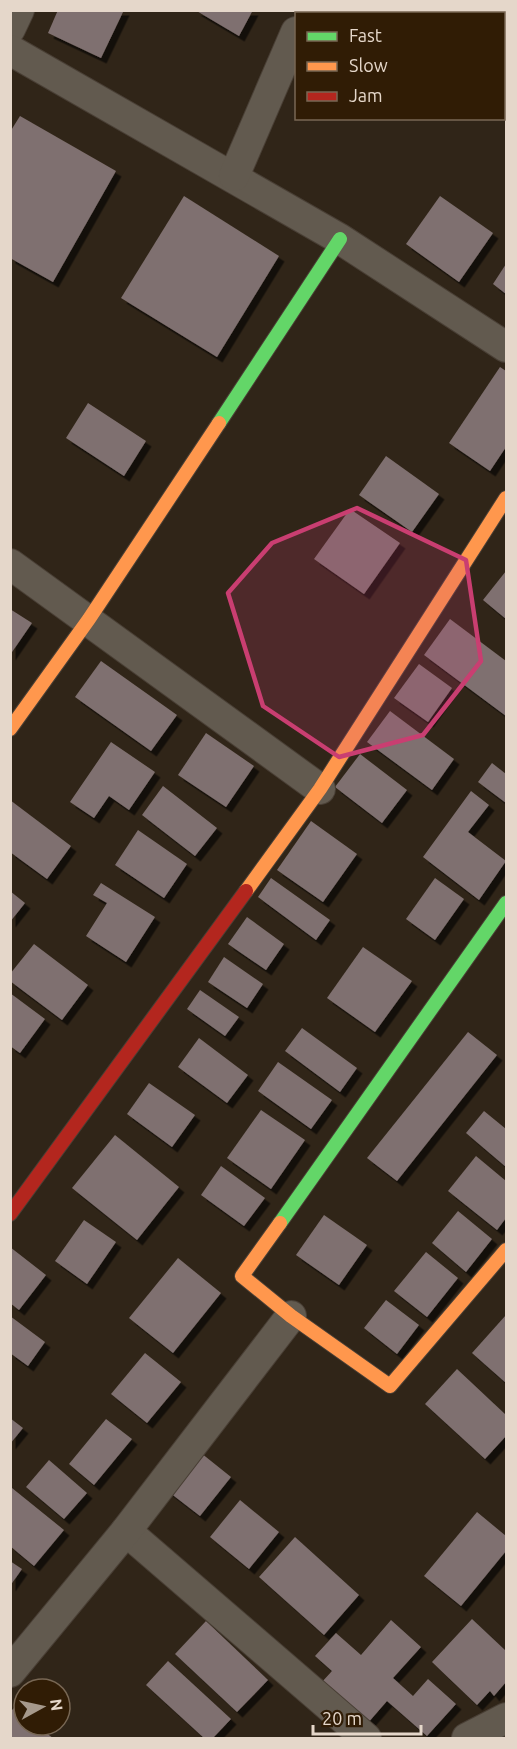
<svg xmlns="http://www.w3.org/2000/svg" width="517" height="1749" viewBox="0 0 517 1749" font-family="Ubuntu,sans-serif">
<defs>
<filter id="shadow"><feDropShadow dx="5.5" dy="5.5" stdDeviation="0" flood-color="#0009"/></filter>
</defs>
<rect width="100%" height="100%" fill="#302518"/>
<g fill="#7f706f" filter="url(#shadow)">
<polygon points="58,10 124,10 101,58 48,33"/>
<polygon points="195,10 253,10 239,36"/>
<polygon points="20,116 116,171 53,282 10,258 10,132"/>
<polygon points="184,196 279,256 217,357 121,298"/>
<polygon points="440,196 493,233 459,282 406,244"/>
<polygon points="506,264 506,294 493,284"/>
<polygon points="500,367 506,371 506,447 490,471 449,443"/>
<polygon points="88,403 146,441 124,476 66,438"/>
<polygon points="386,456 439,494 412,532 359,495"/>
<polygon points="350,509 400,543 364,594 314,559"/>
<polygon points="506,571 506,619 483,600"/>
<polygon points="10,609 32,623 10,655"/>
<polygon points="450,619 506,661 506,716 424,655"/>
<polygon points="101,661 177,715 151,751 75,697"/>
<polygon points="419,664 452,688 428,722 394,698"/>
<polygon points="390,711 454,759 432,790 367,742"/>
<polygon points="206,733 254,766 226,807 178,775"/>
<polygon points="111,742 155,772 129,810 109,796 94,818 70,802"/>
<polygon points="360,754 407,790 382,823 335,787"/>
<polygon points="492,763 506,774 506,803 478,782"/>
<polygon points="163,786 217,828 195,856 142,815"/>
<polygon points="471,791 489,805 468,832 506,861 479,900 423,857"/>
<polygon points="10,800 71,846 47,879 10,852"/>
<polygon points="311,821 357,854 323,902 277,870"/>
<polygon points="138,830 187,864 164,898 115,865"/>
<polygon points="271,878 330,920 316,940 258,897"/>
<polygon points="435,878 464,899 435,940 406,919"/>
<polygon points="101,883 155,917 126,962 86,936 107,903 93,895"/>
<polygon points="10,891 25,903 10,922"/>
<polygon points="247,917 284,944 266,970 228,944"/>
<polygon points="34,944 88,985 62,1020 10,981 10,974"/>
<polygon points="363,947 412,981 375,1032 327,998"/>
<polygon points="224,957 263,984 247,1008 208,982"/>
<polygon points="200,990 239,1017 225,1036 187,1009"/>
<polygon points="10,993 45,1019 20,1053 10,1046"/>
<polygon points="302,1028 357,1068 340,1092 285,1051"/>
<polygon points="468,1032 497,1055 397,1181 367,1158"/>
<polygon points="199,1038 248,1075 227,1103 178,1067"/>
<polygon points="278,1062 332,1100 311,1129 258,1091"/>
<polygon points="149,1083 195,1115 172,1147 127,1114"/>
<polygon points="261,1110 305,1140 271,1189 227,1158"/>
<polygon points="484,1111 506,1129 506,1167 466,1133"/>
<polygon points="115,1135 179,1187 137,1240 72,1188"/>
<polygon points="476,1156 506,1181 506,1218 497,1230 448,1191"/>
<polygon points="221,1166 265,1198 244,1226 201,1195"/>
<polygon points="458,1211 492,1239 466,1272 432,1243"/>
<polygon points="324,1215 367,1245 339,1285 296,1255"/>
<polygon points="84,1220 116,1242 87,1284 55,1261"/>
<polygon points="10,1247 46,1275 19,1310 10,1303"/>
<polygon points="426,1252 458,1278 427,1317 394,1291"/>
<polygon points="178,1258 221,1293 173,1353 129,1318"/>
<polygon points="386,1300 419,1325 397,1354 364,1328"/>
<polygon points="506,1315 506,1383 472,1353"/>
<polygon points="10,1316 45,1342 28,1366 10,1353"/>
<polygon points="145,1353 181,1382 147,1423 111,1394"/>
<polygon points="457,1369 506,1415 506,1436 485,1459 425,1404"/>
<polygon points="10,1418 23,1428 10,1444"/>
<polygon points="106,1419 132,1439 94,1485 69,1464"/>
<polygon points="196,1449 231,1477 200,1516 165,1489"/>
<polygon points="49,1460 87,1493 64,1519 26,1487"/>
<polygon points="12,1488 64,1530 34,1566 10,1546"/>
<polygon points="240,1500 279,1532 249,1569 210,1537"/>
<polygon points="477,1512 506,1536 506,1551 461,1606 424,1576"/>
<polygon points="295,1537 359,1595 324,1635 259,1577"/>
<polygon points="10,1561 22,1569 10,1586"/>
<polygon points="472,1619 506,1651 506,1682 494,1696 490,1691 477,1705 432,1662"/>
<polygon points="391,1620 421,1647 393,1678 413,1696 428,1679 456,1704 427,1736 387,1701 367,1724 321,1683 332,1671 315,1656 336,1633 361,1655"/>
<polygon points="206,1621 268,1680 237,1712 175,1654"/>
<polygon points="168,1661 231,1719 213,1738 204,1738 146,1685"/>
<polygon points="14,1708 24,1716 24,1725 35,1725 53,1738 10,1738 10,1712"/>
</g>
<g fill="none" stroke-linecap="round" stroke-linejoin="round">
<g stroke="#493f35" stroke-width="32">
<g id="street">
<polyline points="10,29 19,10"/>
<polyline points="10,50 340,239 506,347"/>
<polyline points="234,176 296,32"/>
<polyline points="10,564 320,789"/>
<polyline points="126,1531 366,1738"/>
<polyline points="10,1672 126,1531 291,1316"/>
<polyline points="467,1738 506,1718"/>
</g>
</g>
<g stroke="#493f35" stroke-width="16">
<g id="fast">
<polyline points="219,423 340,239"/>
<polyline points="280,1223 506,903"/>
</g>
</g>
<g stroke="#493f35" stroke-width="16">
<g id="slow">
<polyline points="10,729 89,619 219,423"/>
<polyline points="246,891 320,789 506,498"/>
<polyline points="280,1223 242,1276 291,1316 390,1386 506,1250"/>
</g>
</g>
<g stroke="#493f35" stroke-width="16">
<polyline id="jam" points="10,1214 246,891"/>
</g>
<use href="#street" stroke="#625a4f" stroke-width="30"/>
<use href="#fast" stroke="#63d668" stroke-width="14"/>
<use href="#slow" stroke="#ff974d" stroke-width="14"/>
<use href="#jam" stroke="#b3261e" stroke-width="14"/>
</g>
<path fill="#c93e71" fill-opacity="0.2" stroke="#c93e71" stroke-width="4.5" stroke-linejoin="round" d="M357,508l109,52 15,101 -58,74 -84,22 -76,-51 -35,-113 44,-50z"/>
<rect width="517" height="1749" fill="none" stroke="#e5d7ca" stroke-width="24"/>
<rect x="295" y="12" width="210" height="108" fill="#301c05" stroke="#786754" stroke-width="1.5"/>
<rect x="307" y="32" width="30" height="9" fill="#63d668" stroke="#786754" stroke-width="1.5"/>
<text x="349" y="42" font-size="18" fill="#e5d7ca">Fast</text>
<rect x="307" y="62" width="30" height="9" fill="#ff974d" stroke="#786754" stroke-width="1.5"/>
<text x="349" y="72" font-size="18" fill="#e5d7ca">Slow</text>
<rect x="307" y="92" width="30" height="9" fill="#b3261e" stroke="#786754" stroke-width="1.5"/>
<text x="349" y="102" font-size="18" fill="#e5d7ca">Jam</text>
<g transform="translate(42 1707) rotate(82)"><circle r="28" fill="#301c05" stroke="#786754" stroke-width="1.5"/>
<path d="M0-4.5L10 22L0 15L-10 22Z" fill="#a6998c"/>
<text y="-9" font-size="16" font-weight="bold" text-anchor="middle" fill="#e5d7ca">N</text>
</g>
<path d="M313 1725v9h108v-9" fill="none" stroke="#e5d7ca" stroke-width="3"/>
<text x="322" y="1725" font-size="18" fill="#e5d7ca" stroke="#301c05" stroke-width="4.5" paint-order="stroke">20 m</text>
</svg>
